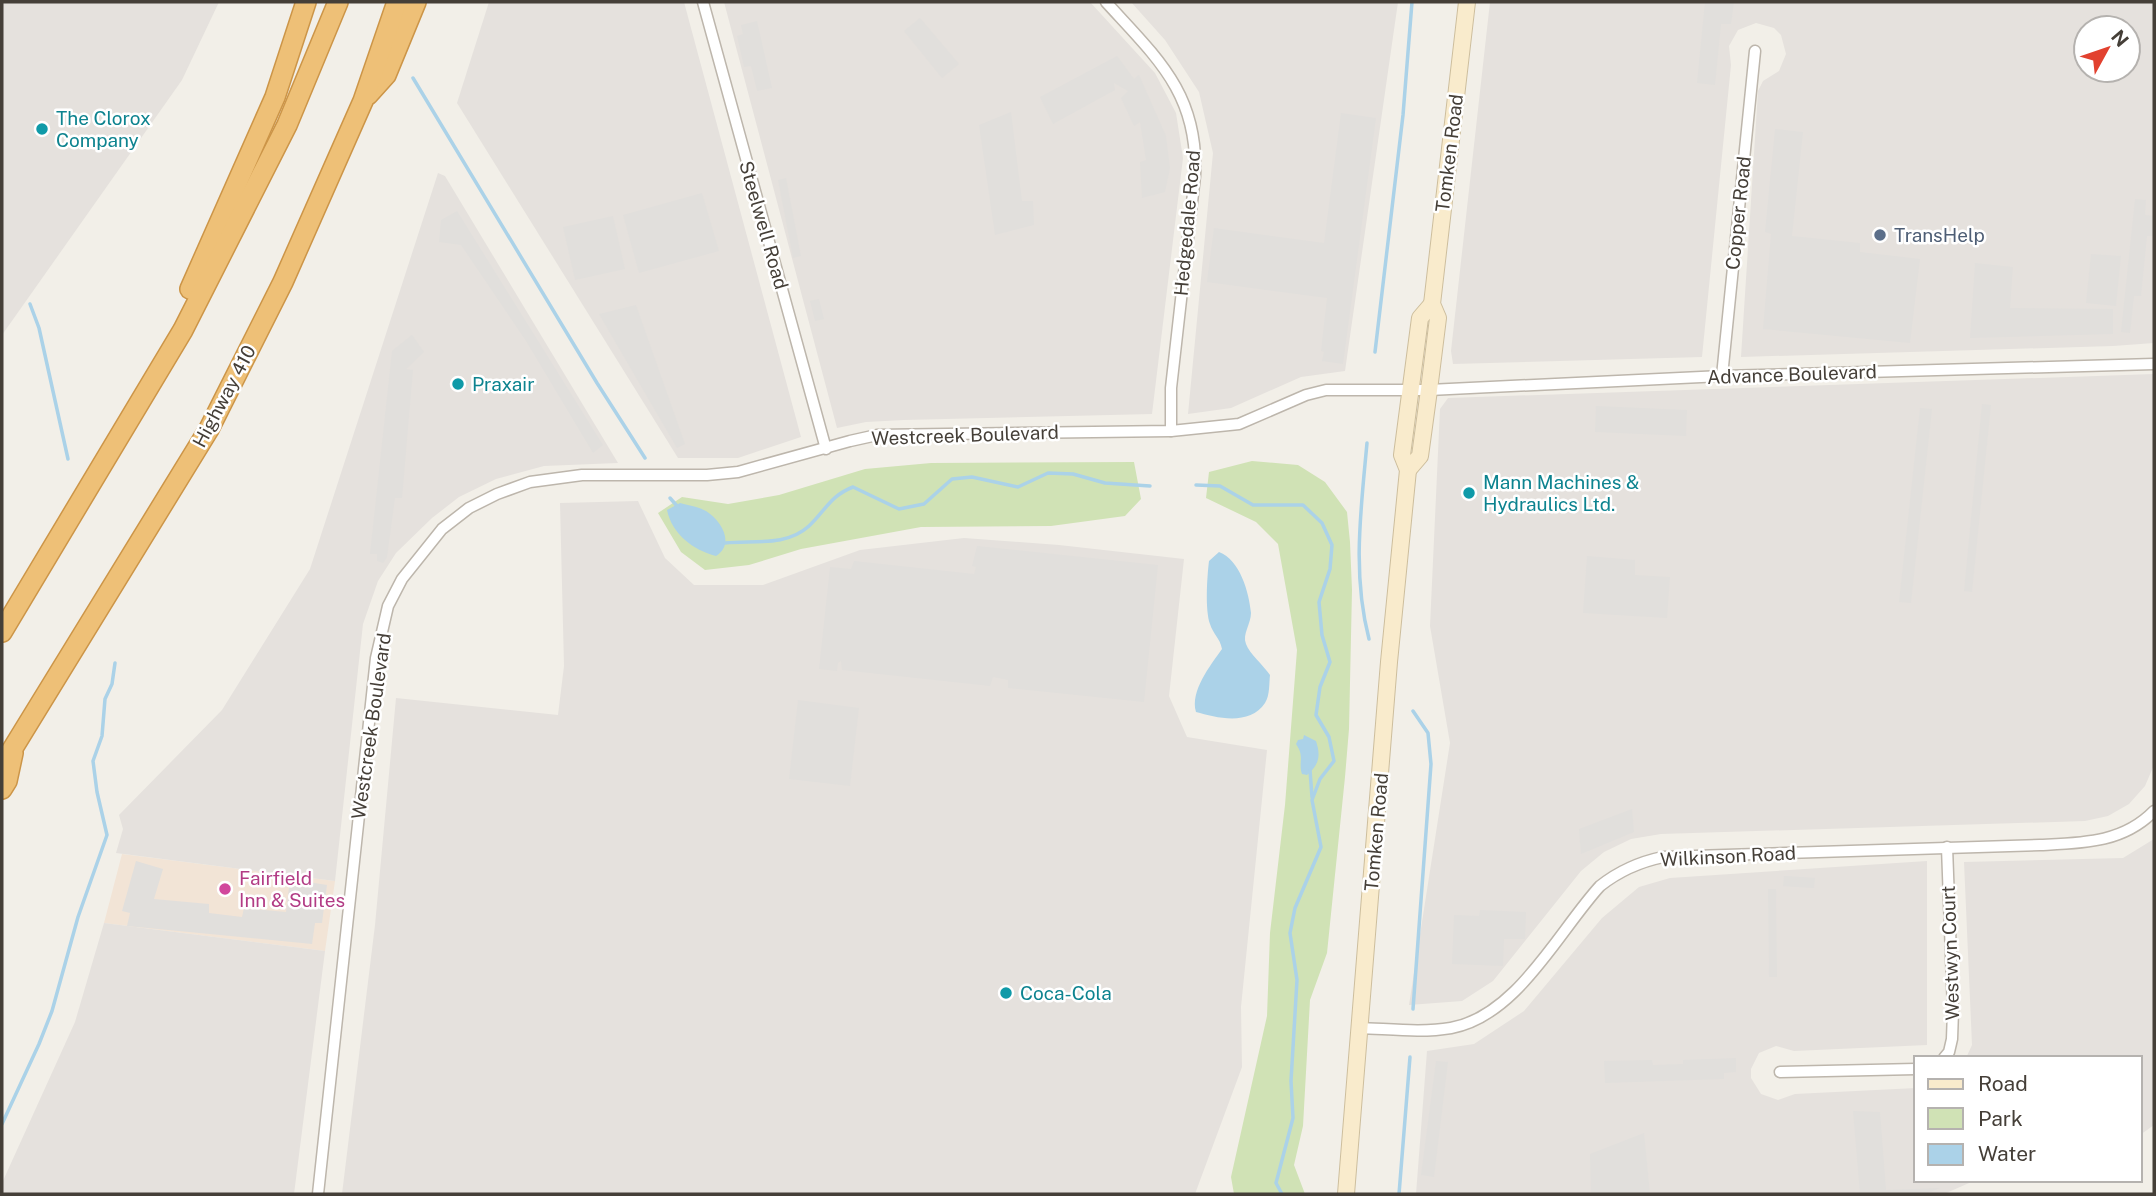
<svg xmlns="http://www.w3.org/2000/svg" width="2156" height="1196" viewBox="0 0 2156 1196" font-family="'Public Sans',sans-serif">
<rect width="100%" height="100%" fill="#f2efe8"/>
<polygon fill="#f2e4d6" points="122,854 335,881 325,951 104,923"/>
<g fill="#e5e1dd" fill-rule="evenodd">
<polygon points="2,2 219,2 182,80 2,335"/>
<polygon points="489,2 684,2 801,437 738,458 678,458 457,103"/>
<polygon points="724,2 1090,2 1155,73 1176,113 1183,158 1152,414 904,420 866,422 837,428"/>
<polygon points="1131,2 1398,2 1345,371 1301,377 1231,408 1188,414 1213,153 1199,92 1165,40"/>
<path d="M1490,2h664v341l-41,3 -372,11 17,-266 5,-10 16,-10 7,-17 -5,-19 -7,-7 -18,-5 -18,7 -9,16 2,19 -29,292 -249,7 -2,-13zM2086,28h42v42h-42z"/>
<polygon points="438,173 445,176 618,463 544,466 496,479 459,497 432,518 396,553 378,581 363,624 335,881 116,853 123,829 119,815 222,710 310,569"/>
<polygon points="2154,374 2154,765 2145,786 2129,804 2108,816 2085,821 1661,834 1631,839 1604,852 1581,871 1493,981 1462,1001 1409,1005 1450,743 1430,626 1440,409 1448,398"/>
<polygon points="638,501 665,558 694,585 763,585 860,550 964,538 1059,545 1184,559 1169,696 1187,737 1267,750 1241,1007 1242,1067 1195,1194 342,1194 375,925 396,698 558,715 564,666 560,503"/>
<polygon points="2154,839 2154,1125 2140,1135 2140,1058 1966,1058 1972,1045 1964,862 2123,858"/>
<polygon points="1927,861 1927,1045 1794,1051 1776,1046 1759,1053 1751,1069 1751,1078 1761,1094 1778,1100 1795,1094 1916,1088 1916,1180 1976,1180 1944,1194 1416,1194 1427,1051 1474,1044 1524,1011 1602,918 1639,887 1670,878"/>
<polygon points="104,923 325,951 294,1194 2,1194 2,1183 75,1022"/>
</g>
<g fill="#d0e2b5">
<polygon points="1252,461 1298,465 1325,482 1347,512 1350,542 1352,590 1349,729 1345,777 1327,953 1310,1000 1303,1126 1294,1165 1305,1194 1234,1194 1231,1177 1267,1016 1270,933 1285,805 1297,650 1278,544 1256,522 1206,498 1209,472"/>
<polygon points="1134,462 1141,499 1125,516 1051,526 921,527 801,549 749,565 705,570 681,552 658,513 682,497 728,504 779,495 865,469 931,463"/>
</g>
<g fill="#e1dfdc">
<polygon points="1705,2 1734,2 1731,24 1721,24 1715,85 1697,83"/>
<polygon points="920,18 959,64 942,78 904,31"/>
<polygon points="757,21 772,88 757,91 751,66 744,67 737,36 743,34 741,25"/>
<polygon points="1117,56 1134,79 1139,75 1166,136 1170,168 1165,192 1142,198 1140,162 1146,160 1140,122 1134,126 1121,98 1128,91 1114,83 1115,90 1053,124 1040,97"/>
<polygon points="1011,112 1022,201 1033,201 1034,225 995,235 979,125"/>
<polygon points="1341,113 1376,118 1343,364 1322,361 1324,352 1321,351 1327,298 1207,282 1214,228 1324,243"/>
<polygon points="1775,129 1803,132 1792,236 1860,243 1860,252 1920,259 1910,343 1763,329 1771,234 1765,232"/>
<polygon points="786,178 801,256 793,258 778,180"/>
<polygon points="702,193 719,251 639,273 623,215"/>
<polygon points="2135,199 2146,200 2145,215 2154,216 2154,236 2147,236 2141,296 2134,296 2130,333 2121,332"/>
<polygon points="457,211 603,445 593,453 526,341 461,245 439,242 441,220"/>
<polygon points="613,216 625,269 575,280 563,227"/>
<polygon points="2091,254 2121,256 2116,306 2086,303"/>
<polygon points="1975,263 2013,267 2010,308 2113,309 2113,334 1970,338"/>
<polygon points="819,299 824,319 815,321 810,301"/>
<polygon points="636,305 685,444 677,448 599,314"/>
<polygon points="412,335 424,352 406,369 413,370 402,498 395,498 387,557 383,563 377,561 377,554 370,554 392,351"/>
<polygon points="1982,404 1991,405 1972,592 1964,591"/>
<polygon points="1596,406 1687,410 1686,436 1595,432"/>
<polygon points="1920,408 1932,409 1911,603 1899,602"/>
<polygon points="977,546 1158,565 1144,702 1008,688 1008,680 993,677 990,686 842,670 841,661 838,663 837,671 819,669 830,567 851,569 854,561 974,574 976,567 972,566"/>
<polygon points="1587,556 1635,560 1635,575 1670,577 1667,618 1583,613"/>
<polygon points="798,700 859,708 850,786 789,779"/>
<polygon points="1632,809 1634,832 1581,854 1579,829"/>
<polygon points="136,861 163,869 154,899 209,904 209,913 242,917 244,908 286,912 290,879 327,885 322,923 315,923 312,944 127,926 130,913 122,911"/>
<polygon points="1784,876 1815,878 1814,888 1783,886"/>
<polygon points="1768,889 1776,889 1777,977 1769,977"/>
<polygon points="1480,910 1526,912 1525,939 1504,939 1503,966 1452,964 1454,915 1479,916"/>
<polygon points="1736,1058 1736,1072 1724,1073 1724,1079 1605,1083 1604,1061 1652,1060 1653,1065 1683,1064 1683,1060"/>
<polygon points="1436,1061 1448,1062 1434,1177 1421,1175"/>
<polygon points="1853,1111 1880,1112 1886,1190 1940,1188 1925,1194 1860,1194"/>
<polygon points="1644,1133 1650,1194 1591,1194 1590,1154"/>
</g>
<g fill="#abd2e8">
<path d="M680,503c8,2 19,4 26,8 16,10 29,33 10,45 -23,-6 -44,-22 -49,-46z"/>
<path d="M1219,552c21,8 30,40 32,61 0,11 -9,21 -5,31 3,9 18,22 24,31 -1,8 0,20 -5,28 -15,23 -48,15 -69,9 -6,-21 14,-46 26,-63 -2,-11 -9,-15 -12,-25 -5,-14 -3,-47 -1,-63z"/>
<path d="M1304,735l12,6c5,15 3,24 -9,34l-5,-1c-4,-12 3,-17 -6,-30l2,-4 5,-1z"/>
</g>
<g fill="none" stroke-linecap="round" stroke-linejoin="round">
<g stroke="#abd2e8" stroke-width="3.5">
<polyline points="413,78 597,383 645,458"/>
<polyline points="30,304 39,328 68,459"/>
<polyline points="1375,352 1403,115 1412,2"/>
<path d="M1367,443c-6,66 -15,131 2,196"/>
<polyline points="1196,485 1220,486 1253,505 1303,505 1322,523 1332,545 1330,569 1319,602 1322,635 1330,662 1320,687 1316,715 1329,737 1334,761 1320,779 1312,800 1321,847 1295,908 1290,933 1297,980 1291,1081 1293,1118 1276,1183 1282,1194"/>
<polyline points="670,498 678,507"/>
<path d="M725,543c28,-3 61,4 84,-17 17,-16 21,-30 44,-39l46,22 25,-5 28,-25 20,-2 46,10 30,-14 25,1 32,9 45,3"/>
<polyline points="1310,770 1312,797"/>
<polyline points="1413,1009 1431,764 1428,733 1413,711"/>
<polyline points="2,1124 39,1044 52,1011 78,917 107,835 97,792 93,761 102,736 105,699 112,684 115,663"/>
<polyline points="1399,1194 1410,1057"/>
</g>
<g stroke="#bdb6ac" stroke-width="13">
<g id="street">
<polyline points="703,2 826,449"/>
<path d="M1106,2c51,56 93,92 89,174l-24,212v43"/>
<polyline points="1722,376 1755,51"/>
<path d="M1360,1028c30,1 62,5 91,0 66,-12 107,-96 149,-142 19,-15 39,-24 63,-29l377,-12c42,-2 83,-2 114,-34"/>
<polyline points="1944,1058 1949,1052 1952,1039 1953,1011 1947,847"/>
<polyline points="1780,1072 1916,1069"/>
<polyline points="318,1194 376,658 388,606 402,579 442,529 469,508 497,494 530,482 582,475 707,475 738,472 850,441 877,435 1171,431 1239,424 1306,395 1326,390 1429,390 1722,376 2154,364"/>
</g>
</g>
<g stroke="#cdbe9d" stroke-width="18">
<g id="secondary">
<polyline points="1408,470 1420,456 1429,390 1438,318 1432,304 1467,2"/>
<polyline points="1346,1194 1389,662 1408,470 1402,455 1420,318 1432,304"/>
</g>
</g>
<g stroke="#cc9548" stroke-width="22">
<g id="highway">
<polyline points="368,95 386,75 416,2"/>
<polyline points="190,289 275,97 306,2"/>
<polyline points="2,632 183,330 287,125 338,2"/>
<polyline points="2,766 209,429 283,282 363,101 397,2"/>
<polyline points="2,789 7,781 13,753"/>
</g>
</g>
<use href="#street" stroke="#fff" stroke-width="10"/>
<use href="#secondary" stroke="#f9ebcc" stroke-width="16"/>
<use href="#highway" stroke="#eec077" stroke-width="19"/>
</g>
<g fill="#0f9aa8" stroke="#fff" stroke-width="2.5">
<circle cx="42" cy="129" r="7"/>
<circle cx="458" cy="384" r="7"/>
<circle cx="1469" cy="493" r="7"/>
<circle cx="1006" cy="993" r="7"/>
</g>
<circle fill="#5c6f8a" stroke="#fff" stroke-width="2.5" cx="1880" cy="235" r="7"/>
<circle fill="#d1479c" stroke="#fff" stroke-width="2.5" cx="225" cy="889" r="7"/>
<g text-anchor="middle" stroke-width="5" stroke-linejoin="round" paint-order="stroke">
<g font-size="19" fill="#0d838f" stroke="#fff" text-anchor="start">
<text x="56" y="125">The Clorox<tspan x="56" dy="22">Company</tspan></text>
<text x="472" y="391">Praxair</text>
<text x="1483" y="489">Mann Machines &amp;<tspan x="1483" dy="22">Hydraulics Ltd.</tspan></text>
<text x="1020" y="1000">Coca-Cola</text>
</g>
<g font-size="19" fill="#453f38" stroke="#fff">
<text transform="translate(1449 153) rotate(-83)" y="7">Tomken Road</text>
<text transform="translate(1738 213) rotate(-84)" y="7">Copper Road</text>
<text transform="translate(1187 223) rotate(-85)" y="7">Hedgedale Road</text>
<text transform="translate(764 225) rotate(74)" y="7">Steelwell Road</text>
<text transform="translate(1792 374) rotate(-2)" y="7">Advance Boulevard</text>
<text transform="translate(224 396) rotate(-62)" y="7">Highway 410</text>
<text transform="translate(965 435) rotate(-2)" y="7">Westcreek Boulevard</text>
<text transform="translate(371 726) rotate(-82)" y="7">Westcreek Boulevard</text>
<text transform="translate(1376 832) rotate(-85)" y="7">Tomken Road</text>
<text transform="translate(1728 856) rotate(-3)" y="7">Wilkinson Road</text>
<text transform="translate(1950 953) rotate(-92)" y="7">Westwyn Court</text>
</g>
<g font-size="19" fill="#4e5e75" stroke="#fff" text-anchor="start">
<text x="1894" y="242">TransHelp</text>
</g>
<g font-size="19" fill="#b23c85" stroke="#fff" text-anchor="start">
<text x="239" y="885">Fairfield<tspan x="239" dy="22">Inn &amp; Suites</tspan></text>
</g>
</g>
<rect width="2156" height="1196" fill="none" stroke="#453f38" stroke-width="7"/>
<rect x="1914" y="1056" width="228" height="126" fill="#ffffff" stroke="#b5b2af" stroke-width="2"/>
<rect x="1928" y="1079" width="35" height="10" fill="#f9ebcc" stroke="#b5b2af" stroke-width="2"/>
<text x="1978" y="1091" font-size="21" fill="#453f38">Road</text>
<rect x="1928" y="1108" width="35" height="21" fill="#d0e2b5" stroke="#b5b2af" stroke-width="2"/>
<text x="1978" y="1126" font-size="21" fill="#453f38">Park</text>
<rect x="1928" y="1144" width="35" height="21" fill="#abd2e8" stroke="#b5b2af" stroke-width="2"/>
<text x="1978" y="1161" font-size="21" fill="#453f38">Water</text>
<g transform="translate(2107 49) rotate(50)"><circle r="33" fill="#ffffff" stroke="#b5b2af" stroke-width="2"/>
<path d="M0-5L12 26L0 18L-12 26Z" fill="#e2412f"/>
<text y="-10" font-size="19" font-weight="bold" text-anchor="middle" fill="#453f38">N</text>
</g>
</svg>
